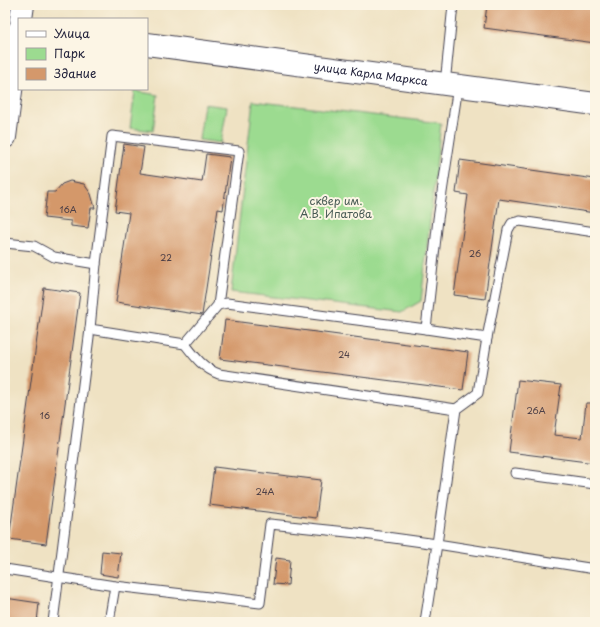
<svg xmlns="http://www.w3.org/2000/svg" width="600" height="627" viewBox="0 0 600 627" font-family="'Playpen Sans',sans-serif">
<rect width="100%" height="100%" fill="#fcf5e5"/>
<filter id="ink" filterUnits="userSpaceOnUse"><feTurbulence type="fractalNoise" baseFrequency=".025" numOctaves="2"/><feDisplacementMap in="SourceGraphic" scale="8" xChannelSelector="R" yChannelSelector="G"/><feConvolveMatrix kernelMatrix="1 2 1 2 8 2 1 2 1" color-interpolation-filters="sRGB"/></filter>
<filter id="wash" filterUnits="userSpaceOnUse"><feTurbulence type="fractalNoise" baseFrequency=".012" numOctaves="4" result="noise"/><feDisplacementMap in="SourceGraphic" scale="16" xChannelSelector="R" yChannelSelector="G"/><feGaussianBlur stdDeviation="0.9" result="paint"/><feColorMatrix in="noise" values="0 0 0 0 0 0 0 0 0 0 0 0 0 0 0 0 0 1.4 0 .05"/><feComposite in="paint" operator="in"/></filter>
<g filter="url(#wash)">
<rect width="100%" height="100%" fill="#efe2c3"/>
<g fill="#9cdb90" stroke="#5f7e66">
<polygon points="135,91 158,95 153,131 130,128"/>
<polygon points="253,101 441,123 421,301 402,312 231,292"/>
<polygon points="204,104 227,107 221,143 199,140"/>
</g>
<g id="blocks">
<g fill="#d4986b">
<polygon points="487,5 582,5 595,7 595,43 484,28"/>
<polygon points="124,144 144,147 140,173 202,182 206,154 230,157 223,210 218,209 202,315 116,302 129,213 115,211"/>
<polygon points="460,160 595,179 595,213 499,199 485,299 454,295 468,195 456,193"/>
<polygon points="70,181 84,184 91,194 95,208 91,208 88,228 71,226 71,221 44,218 47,192 55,192 62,184"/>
<polygon points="44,288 80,293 46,544 9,539"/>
<polygon points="225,320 468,352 463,390 220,359"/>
<polygon points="518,380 561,385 554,435 582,438 586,403 595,403 595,463 509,452"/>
<polygon points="214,467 321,480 316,518 209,505"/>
<polygon points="102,551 121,553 118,577 100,574"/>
<polygon points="276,558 290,560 288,585 273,584"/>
<polygon points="5,598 39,603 37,622 5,622"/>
</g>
</g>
</g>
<g filter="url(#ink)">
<use href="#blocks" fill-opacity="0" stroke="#413f4f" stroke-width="1"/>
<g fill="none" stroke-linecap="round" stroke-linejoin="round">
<g stroke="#413f4f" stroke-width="11">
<g id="service">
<polyline points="445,84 453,5"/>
<polyline points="5,243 34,246 54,257 96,264"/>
<polyline points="218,305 239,151 112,136 96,264 90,329 185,344 218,305 227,303 426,329 438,219 458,86"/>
<polyline points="426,329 487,338 478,393 456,409 437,544 595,569"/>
<polyline points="487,338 508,230 512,223 520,221 595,232"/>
<path d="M185,344c10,13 18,24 34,30l237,35"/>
<polyline points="515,473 595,484"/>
<polyline points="5,569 115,586 260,603 270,524 357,533 437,544 425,622"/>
<polyline points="53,622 90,329"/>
<polyline points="109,622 115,586"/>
</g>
</g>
<g stroke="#413f4f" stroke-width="24">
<g id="tertiary">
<polyline points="21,19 23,5"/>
<path id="s1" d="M147,44l448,60"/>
<polyline points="5,137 19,30"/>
</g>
</g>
<use href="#service" stroke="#fff" stroke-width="9"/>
<use href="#tertiary" stroke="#fff" stroke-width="22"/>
</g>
</g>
<g text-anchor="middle" stroke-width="4" stroke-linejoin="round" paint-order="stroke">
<g font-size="9" fill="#4e4047">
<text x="68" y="213">16А</text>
<text x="475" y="257">26</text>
<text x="166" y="261">22</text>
<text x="344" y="358">24</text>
<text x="536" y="414">26А</text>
<text x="45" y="419">16</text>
<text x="265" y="495">24А</text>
</g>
<g font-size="11" fill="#22223b" stroke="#fcf5e5">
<text dy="4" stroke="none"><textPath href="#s1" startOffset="226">улица Карла Маркса</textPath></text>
</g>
<g font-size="11" fill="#475a54" stroke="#fcf5e5">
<text x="336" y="205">сквер им.<tspan x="336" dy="13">А.В. Ипатова</tspan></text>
</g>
</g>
<rect width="600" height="627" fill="none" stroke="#fcf5e5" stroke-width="20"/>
<rect x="18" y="18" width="130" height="72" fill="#fcf5e5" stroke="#a5a1a1"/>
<rect x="26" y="31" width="20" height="6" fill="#ffffff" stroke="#a5a1a1"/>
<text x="54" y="38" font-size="12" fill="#22223b">Улица</text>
<rect x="26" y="48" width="20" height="12" fill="#9cdb90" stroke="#a5a1a1"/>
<text x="54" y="58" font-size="12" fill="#22223b">Парк</text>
<rect x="26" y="68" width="20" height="12" fill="#d4986b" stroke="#a5a1a1"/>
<text x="54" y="78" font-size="12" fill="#22223b">Здание</text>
</svg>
